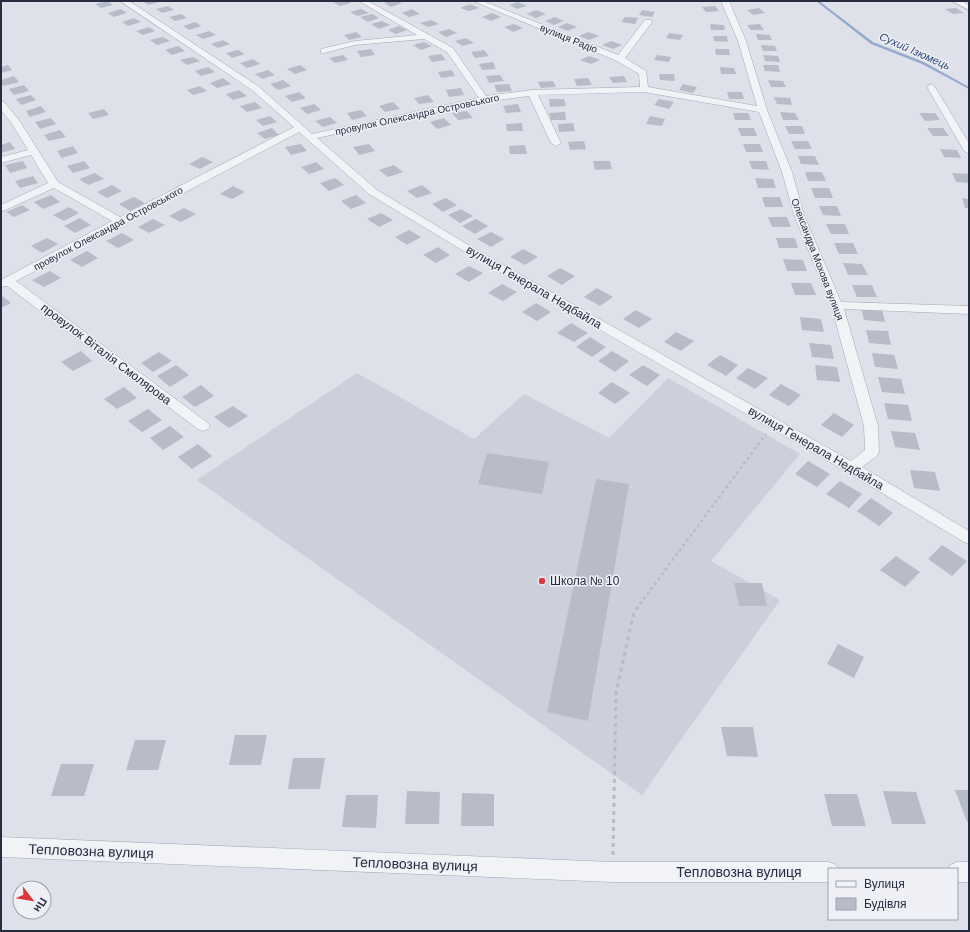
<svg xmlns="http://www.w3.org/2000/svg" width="970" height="932" viewBox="0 0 970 932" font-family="Helvetica,sans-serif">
<rect width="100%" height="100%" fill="#dee1e9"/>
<polygon fill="#ccd0db" points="357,373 474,439 524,394 609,438 668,378 800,454 711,561 780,600 642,795 197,480"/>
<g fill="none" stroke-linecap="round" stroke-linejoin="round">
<polygon fill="#96aacc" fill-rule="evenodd" points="816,1 819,1 873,42 924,62 969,87 969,89 922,64 871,44"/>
</g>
<g fill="#b8bcc9">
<polygon points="108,1 113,5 101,8 95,4"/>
<polygon points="142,1 161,1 149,5"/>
<polygon points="336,1 348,1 351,3 340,6 333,2"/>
<polygon points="389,1 397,1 402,3 391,7 384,3"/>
<polygon points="518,2 527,6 517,9 509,5"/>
<polygon points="470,4 479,8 469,11 460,8"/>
<polygon points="168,6 174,10 162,13 156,9"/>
<polygon points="715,6 719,11 706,12 702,7"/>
<polygon points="759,8 765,13 753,15 747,10"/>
<polygon points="956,8 964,13 953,14 945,9"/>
<polygon points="121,9 127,13 114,17 108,13"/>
<polygon points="361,9 369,13 357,16 350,12"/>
<polygon points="412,9 420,14 409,17 402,13"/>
<polygon points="536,10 546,14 536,18 527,14"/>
<polygon points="642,10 655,12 652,17 639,15"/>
<polygon points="492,13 501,17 491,21 482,17"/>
<polygon points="181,14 187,18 175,21 169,17"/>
<polygon points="372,14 379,18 368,22 360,17"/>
<polygon points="555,17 564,21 554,25 545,21"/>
<polygon points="625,17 638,18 635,24 621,22"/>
<polygon points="134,18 141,22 128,26 122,22"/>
<polygon points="431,20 439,24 428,27 420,23"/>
<polygon points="382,21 390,25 379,29 371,24"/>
<polygon points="195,22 201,26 189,30 183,26"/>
<polygon points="567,23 577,27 568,31 558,27"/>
<polygon points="514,24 523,28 513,32 504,27"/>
<polygon points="710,24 724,25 725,30 711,30"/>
<polygon points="760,24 764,30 751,30 747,25"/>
<polygon points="399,26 407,30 396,34 388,30"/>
<polygon points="149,27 155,31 143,35 136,31"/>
<polygon points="449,29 457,33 446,37 438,32"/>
<polygon points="209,31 216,35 203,39 196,35"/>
<polygon points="356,32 362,37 349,40 344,35"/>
<polygon points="588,32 599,36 589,40 579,36"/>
<polygon points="669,33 683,35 680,40 666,38"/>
<polygon points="756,34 770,35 772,40 758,40"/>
<polygon points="713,36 727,36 728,42 714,41"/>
<polygon points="163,37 170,41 157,45 150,40"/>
<polygon points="466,38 474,43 462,46 455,41"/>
<polygon points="223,40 230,44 218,48 211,44"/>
<polygon points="611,41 622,45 613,49 602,45"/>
<polygon points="424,42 432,46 421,50 413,45"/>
<polygon points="761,45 775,46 777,51 763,51"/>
<polygon points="178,46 185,51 172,55 165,50"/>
<polygon points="371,49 375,55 361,57 357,51"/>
<polygon points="715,49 729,49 730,55 716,55"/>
<polygon points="238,50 245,54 232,58 226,53"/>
<polygon points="484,50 489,56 475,58 471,52"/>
<polygon points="441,54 446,60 432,62 428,56"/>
<polygon points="343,55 348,60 335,63 329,58"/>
<polygon points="657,55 671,57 669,62 654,60"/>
<polygon points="763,55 778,56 780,62 765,61"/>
<polygon points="589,56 600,60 591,64 580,60"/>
<polygon points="193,57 200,61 187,65 180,60"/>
<polygon points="253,59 260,64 247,68 240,63"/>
<polygon points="493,62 496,69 482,70 479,64"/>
<polygon points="8,65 12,70 1,73 1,67"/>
<polygon points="300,65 307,70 295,74 287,69"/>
<polygon points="763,65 778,65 780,72 765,71"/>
<polygon points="208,67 215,72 201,76 195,71"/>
<polygon points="720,67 734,68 736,74 721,74"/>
<polygon points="268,70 275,75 262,79 255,74"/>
<polygon points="452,70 455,76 441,78 438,72"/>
<polygon points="659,74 674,74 675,81 660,80"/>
<polygon points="500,75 504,81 489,83 486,76"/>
<polygon points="14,76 19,82 3,86 1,83 1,80"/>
<polygon points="624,76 627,82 613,83 609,77"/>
<polygon points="223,78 231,84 217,88 210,83"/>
<polygon points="588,78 592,85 577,86 574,79"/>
<polygon points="283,80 291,86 278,90 270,84"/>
<polygon points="768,80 783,81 786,87 771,87"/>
<polygon points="553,81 556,87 541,88 538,82"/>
<polygon points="509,84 512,91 497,92 494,85"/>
<polygon points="683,84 697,87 693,93 679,90"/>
<polygon points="24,85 29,91 14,95 9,89"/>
<polygon points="200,86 207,91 193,95 187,90"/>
<polygon points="461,88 464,95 449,97 446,90"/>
<polygon points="239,90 247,96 233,100 226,94"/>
<polygon points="299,92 306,98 292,102 285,96"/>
<polygon points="727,92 742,92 744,99 729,99"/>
<polygon points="31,95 36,100 21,105 16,99"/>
<polygon points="428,95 434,102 419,104 414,98"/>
<polygon points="774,97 790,98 792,105 777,104"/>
<polygon points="549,99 564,99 566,106 550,107"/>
<polygon points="659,99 674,102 669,109 654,105"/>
<polygon points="255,102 262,108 247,112 240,106"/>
<polygon points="393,102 400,109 385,112 379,106"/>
<polygon points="314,104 321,110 307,114 300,108"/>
<polygon points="518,104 521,112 506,113 503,106"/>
<polygon points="41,106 46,112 30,117 26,111"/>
<polygon points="104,109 109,115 93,119 88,113"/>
<polygon points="361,110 367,116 352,120 347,113"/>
<polygon points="467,111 473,118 458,120 452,113"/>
<polygon points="565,112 566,120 551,120 549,113"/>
<polygon points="780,112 795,113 799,120 783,120"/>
<polygon points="733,113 748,113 751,120 735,120"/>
<polygon points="919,113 935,113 940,120 925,121"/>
<polygon points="270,116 277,122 263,126 256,120"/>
<polygon points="650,116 665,119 662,126 646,124"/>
<polygon points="330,117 337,123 323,127 315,121"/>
<polygon points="51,118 56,124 40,129 35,122"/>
<polygon points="444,118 451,125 437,129 430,122"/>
<polygon points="522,123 523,131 507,131 506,124"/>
<polygon points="573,123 575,131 559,132 558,124"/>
<polygon points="785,126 802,126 805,134 789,134"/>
<polygon points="272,128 279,135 265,139 257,133"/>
<polygon points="738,128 754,128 757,136 741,136"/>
<polygon points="927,128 943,128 949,136 933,136"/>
<polygon points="60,130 66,137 49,141 44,135"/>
<polygon points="584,141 586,149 570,150 568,142"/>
<polygon points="791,141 808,141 812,149 795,149"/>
<polygon points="10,142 15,149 1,153 1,145"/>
<polygon points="301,144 307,151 291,155 285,147"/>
<polygon points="369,144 375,151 359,155 353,147"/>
<polygon points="743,144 760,144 763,152 746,152"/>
<polygon points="525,145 527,154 510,154 509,146"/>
<polygon points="73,146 78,153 62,158 57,151"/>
<polygon points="940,149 957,150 961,158 944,157"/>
<polygon points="798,156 815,156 819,165 801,164"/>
<polygon points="202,157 213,162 200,169 189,164"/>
<polygon points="23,161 27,168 10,173 5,165"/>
<polygon points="84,161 90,168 73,173 67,166"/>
<polygon points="593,161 610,161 612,169 595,170"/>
<polygon points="749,161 766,161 769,170 752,169"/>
<polygon points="316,162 324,169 309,174 301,167"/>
<polygon points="394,165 403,172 388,177 379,170"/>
<polygon points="805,172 822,172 826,181 808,181"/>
<polygon points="95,173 104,179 88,185 79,179"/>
<polygon points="952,173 969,174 969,183 956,182"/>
<polygon points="33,176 38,183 20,188 15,181"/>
<polygon points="335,178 344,185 329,191 320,183"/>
<polygon points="755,178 773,179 776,188 758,188"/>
<polygon points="112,185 122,191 107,198 97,192"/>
<polygon points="422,185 432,193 417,198 407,191"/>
<polygon points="233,186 245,192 232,199 220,194"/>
<polygon points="811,188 829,188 833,198 815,198"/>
<polygon points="51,195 60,202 43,209 34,202"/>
<polygon points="356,195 366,203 351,209 341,201"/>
<polygon points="134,197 145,203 130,211 119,204"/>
<polygon points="762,197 780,197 783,207 765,207"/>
<polygon points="446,198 457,205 443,212 432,204"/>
<polygon points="962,198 969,199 969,208 965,208"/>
<polygon points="22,205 30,210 14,217 6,212"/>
<polygon points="819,206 837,206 841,216 823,215"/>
<polygon points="69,207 79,213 64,221 53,215"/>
<polygon points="184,208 196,214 181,222 169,216"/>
<polygon points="461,209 473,216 460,223 448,215"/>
<polygon points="381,213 393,220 379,227 367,219"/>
<polygon points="768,217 787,217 791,227 772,227"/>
<polygon points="80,218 91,225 75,233 64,226"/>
<polygon points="153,219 165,225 149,233 138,227"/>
<polygon points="476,219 488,226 475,234 462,226"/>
<polygon points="826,224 845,224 849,234 831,234"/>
<polygon points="409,230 421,237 407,245 395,237"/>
<polygon points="491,232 504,239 491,247 477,239"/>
<polygon points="122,233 134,240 118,248 106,241"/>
<polygon points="47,238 58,244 42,253 31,246"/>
<polygon points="776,238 795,238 798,248 779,248"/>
<polygon points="834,243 853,243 858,254 839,254"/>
<polygon points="438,247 450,255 436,263 423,255"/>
<polygon points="523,249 538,257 525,265 510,257"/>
<polygon points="87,251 98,258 82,267 70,260"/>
<polygon points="783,259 803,260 807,271 787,271"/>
<polygon points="843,263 862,264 868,275 848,275"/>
<polygon points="469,266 483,273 469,282 455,274"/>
<polygon points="560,268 575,276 562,285 547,276"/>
<polygon points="50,271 61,278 44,287 32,280"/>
<polygon points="791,283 811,283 816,295 795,295"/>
<polygon points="502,284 517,292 503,301 488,293"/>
<polygon points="852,285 872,285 877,297 857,297"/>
<polygon points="597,288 613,297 600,306 584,297"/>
<polygon points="1,295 11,303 1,308"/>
<polygon points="536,303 551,312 537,321 522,312"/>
<polygon points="861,308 882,309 885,322 864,320"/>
<polygon points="636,310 652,319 639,328 623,319"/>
<polygon points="800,317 821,319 824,332 802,330"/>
<polygon points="571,323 588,333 574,342 557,333"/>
<polygon points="866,330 888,331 891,345 869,343"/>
<polygon points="676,332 694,341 681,351 664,342"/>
<polygon points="590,337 606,347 592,357 576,347"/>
<polygon points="809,343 831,345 834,359 812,357"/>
<polygon points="81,351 92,361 73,371 61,362"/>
<polygon points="612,351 629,361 615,372 598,361"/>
<polygon points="159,352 172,361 153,372 141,363"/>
<polygon points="872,353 894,355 898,369 875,367"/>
<polygon points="720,355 738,365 726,376 707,365"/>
<polygon points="176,365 189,375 170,387 157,376"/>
<polygon points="643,365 660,375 647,386 629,375"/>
<polygon points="815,365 837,367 840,382 817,380"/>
<polygon points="748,368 768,378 755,389 736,378"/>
<polygon points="878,377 901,379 905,394 882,392"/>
<polygon points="612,382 630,393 615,404 598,393"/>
<polygon points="781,384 801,395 789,406 769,395"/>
<polygon points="201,385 214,396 195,407 182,397"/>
<polygon points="124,387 137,398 117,409 104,399"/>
<polygon points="884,403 908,405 912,421 888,419"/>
<polygon points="233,406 248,416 229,428 214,417"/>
<polygon points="148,409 162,420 142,432 128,421"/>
<polygon points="834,413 854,425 842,437 821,425"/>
<polygon points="170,426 184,437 163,450 150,438"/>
<polygon points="891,431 915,433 920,450 895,447"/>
<polygon points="198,444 212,456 192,469 178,457"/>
<polygon points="487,453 549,462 542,494 478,484"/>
<polygon points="808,461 830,474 817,487 795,474"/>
<polygon points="910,470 935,472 940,491 914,488"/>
<polygon points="596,479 629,484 588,721 547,712"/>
<polygon points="840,481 862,494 849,508 826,494"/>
<polygon points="871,498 893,513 879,526 857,511"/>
<polygon points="942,545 967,561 952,576 928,559"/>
<polygon points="896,556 920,572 905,587 880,570"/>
<polygon points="734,583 762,583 767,606 739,606"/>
<polygon points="838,644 864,657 854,678 827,664"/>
<polygon points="721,727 753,727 758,757 727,756"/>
<polygon points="235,735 267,735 261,765 229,765"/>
<polygon points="135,740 166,740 158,770 126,770"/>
<polygon points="293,758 325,758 320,789 288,789"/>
<polygon points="61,764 94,764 84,796 51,796"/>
<polygon points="955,790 969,790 969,822 967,822"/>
<polygon points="407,791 440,792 439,824 405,824"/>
<polygon points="883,791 916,792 926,824 892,824"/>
<polygon points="462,793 494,794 494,826 461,826"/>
<polygon points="824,794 857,794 866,826 832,826"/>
<polygon points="346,795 378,795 376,828 342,827"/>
</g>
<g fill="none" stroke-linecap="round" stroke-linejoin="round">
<g stroke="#a3a7b3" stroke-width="1">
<g id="minor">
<path d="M120,1h9l129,85 54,48 167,-36 -32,-46 -23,-13 -69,6 -31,8h-3v-4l34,-8 62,-6 -58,-34h9l85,47 33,48 46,-6 108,-3 -1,-13 -22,-13 -144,-60h10l135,54 27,-35h6l1,2 -27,36 21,13 2,16 109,19 -19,-65 -17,-40h8l17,40 21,69 25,62 12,43 37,87 128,4v8l-125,-5 34,117 1,26 -2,4 -15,11 107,64v13l-5,-2 -117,-70 -380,-219 -98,-59 -70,-62 -283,149 192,142 2,3 -2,3 -5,2 -5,-2 -191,-143 -6,1v-7l111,-59 -58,-33 -53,24v-7l47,-22 -17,-28 -30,8v-6l27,-7 -18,-29 -9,-11v-9l3,1 15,18 39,62 62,35 174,-90 -42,-37zM644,92l115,20 23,60 12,43 37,90 33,121 1,24 -14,11 -376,-212 -98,-59 -60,-52 167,-36 45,-6 22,47 5,3 5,-3 -23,-48z"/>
<polygon points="952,1 962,1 969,5 969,10"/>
<polygon points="931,84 935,87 969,143 969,154 964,151 927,87"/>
<polygon points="1,837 613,862 829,862 836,865 838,869 829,869 829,882 613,882 1,857"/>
<polygon points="957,862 969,862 969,882 957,882 957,869 948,869 950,865"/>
</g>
</g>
<polyline stroke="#b8bcc4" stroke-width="2.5" stroke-dasharray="3 3" stroke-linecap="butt" points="640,604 766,434"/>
<polyline stroke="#b8bcc4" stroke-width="3" stroke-dasharray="4 4" stroke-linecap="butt" points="613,855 616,693 634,612 641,603"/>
<use href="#minor" fill="#f1f3f7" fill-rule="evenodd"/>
</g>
<circle fill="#d9383e" stroke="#eef0f6" stroke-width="1.5" cx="542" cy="581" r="4"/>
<g text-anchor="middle" stroke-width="3" stroke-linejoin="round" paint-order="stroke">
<g font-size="10" fill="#262d41" stroke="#eef0f6">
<text transform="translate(569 38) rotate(22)" y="4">вулиця Радіо</text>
<text transform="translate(417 114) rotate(-12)" y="4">провулок Олександра Островського</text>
<text transform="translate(108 228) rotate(-28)" y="4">провулок Олександра Островського</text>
<text transform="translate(818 259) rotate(69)" y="4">Олександра Мохова вулиця</text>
</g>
<g font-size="11" font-style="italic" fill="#2d4679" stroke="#eef0f6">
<text transform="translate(915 51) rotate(24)" y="4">Сухий Ізюмець</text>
</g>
<g font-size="12" fill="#262d41" stroke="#eef0f6">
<text transform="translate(534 287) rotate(30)" y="4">вулиця Генерала Недбайла</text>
<text transform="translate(106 354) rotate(37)" y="4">провулок Віталія Смолярова</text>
<text transform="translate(816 448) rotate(30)" y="4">вулиця Генерала Недбайла</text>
</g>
<g font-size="12" fill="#262d41" stroke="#eef0f6" text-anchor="start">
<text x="550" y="585">Школа № 10</text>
</g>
<g font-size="14" fill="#262d41" stroke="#eef0f6">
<text transform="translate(91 851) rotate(2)" y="5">Тепловозна вулиця</text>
<text transform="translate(415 864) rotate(2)" y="5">Тепловозна вулиця</text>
<text x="739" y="877">Тепловозна вулиця</text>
</g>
</g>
<rect width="970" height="932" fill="none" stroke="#262d41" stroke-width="4"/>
<rect x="828" y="868" width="130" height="52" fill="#eef0f6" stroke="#9ea2ae"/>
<rect x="836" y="881" width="20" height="6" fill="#f1f3f7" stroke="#9ea2ae"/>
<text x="864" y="888" font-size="12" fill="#262d41">Вулиця</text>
<rect x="836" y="898" width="20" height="12" fill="#b8bcc9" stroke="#9ea2ae"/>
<text x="864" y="908" font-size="12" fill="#262d41">Будівля</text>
<g transform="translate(32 900) rotate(121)"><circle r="19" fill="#eef0f6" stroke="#9ea2ae"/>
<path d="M0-3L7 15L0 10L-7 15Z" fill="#d9383e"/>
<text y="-6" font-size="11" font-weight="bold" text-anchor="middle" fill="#262d41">Пн</text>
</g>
</svg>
